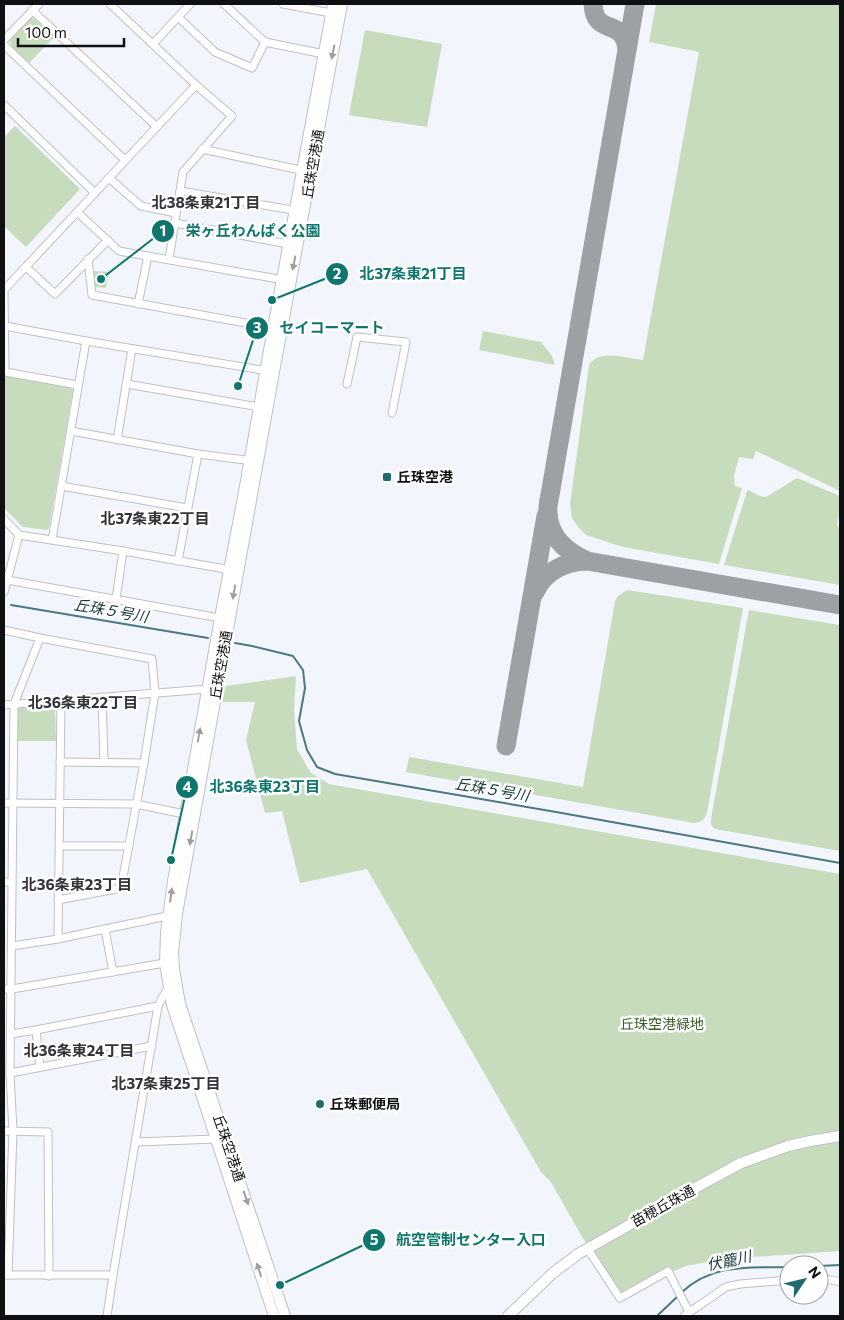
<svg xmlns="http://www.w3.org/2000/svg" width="844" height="1320" viewBox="0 0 844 1320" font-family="Commissioner,'Noto Sans JP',sans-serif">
<rect width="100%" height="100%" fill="#f2f5fc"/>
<g fill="#c7dcbd">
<path d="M656,4h184v487l-84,-40 -3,8 -14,-2 -5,19 1,10 7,2 -23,76 -96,-17 -37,-12 -8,-8 -6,-9 -2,-14 19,-139c11,-17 38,-6 54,-5l56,-308 -50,-10z"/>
<polygon points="31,18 35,19 54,37 29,63 11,46 10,40"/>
<polygon points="365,30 442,44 427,127 349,115"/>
<polygon points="15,126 80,189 26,247 4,226 4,137"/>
<polygon points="94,271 109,272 106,288 95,287"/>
<polygon points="483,331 541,342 552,356 555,365 479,350"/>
<polygon points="4,375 72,388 73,390 49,528 47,530 23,527 4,508"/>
<polygon points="797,478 840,496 840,509 837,526 840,527 840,585 724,565 747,491 748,490 760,496 766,497"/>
<path d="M627,590l116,18 -36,205c-2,7 -6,9 -13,10l-288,-51 3,-15 174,30 32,-186 3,-5z"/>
<polygon points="749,610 840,625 840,851 715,829 711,825 711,819"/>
<polygon points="296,676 294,710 297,749 311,773 329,784 840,874 840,1251 724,1259 686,1266 622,1293 582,1237 551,1182 541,1172 367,869 300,883 282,811 265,813 246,740 255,702 222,702 225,686"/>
<polygon points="55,704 56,741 18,741 18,707"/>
</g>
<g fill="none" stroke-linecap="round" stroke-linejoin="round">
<g stroke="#4b7881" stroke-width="2">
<polyline points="11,605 208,638"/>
<polyline points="235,643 252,646 293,656 303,670 305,688 299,721 307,750 317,767 335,774 556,812 840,863"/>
<polyline points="819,1266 840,1265"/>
<path d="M682,1292c31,-29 68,-24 107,-25"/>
<polyline points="657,1316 679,1295"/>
</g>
<g stroke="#9da0a5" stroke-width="19">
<path d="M593,4c2,34 30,12 34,45"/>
<path d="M635,4l-84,485c-1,8 -4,17 -3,24 1,24 19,39 39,48l253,44"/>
<path d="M535,592c9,-20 30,-31 52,-31"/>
<polyline points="506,746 546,516"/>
</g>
<g stroke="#bdc0c7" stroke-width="9">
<g id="street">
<polyline points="110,4 196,85 232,116 183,172 169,259"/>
<polyline points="224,4 265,42 324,54"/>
<polyline points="283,4 331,13"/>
<polyline points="32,10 157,127"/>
<polyline points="178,17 215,52 252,68 265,42"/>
<polyline points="4,40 39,4"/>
<polyline points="153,44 190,4"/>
<polyline points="4,45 125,160"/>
<polyline points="4,105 95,193"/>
<polyline points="202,149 305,171"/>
<polyline points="109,178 141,206 176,213"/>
<polyline points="180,191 298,211"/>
<polyline points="77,212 119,251 284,280"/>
<polyline points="175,223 288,244"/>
<polyline points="88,259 92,295 273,328"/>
<polyline points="26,267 55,294 108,240"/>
<polyline points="4,290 196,85"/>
<polyline points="4,293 5,372 78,385"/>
<polyline points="138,304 148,256"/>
<polyline points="5,326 86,341 268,371"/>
<polyline points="127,384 259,407"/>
<polyline points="347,384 357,337 406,342 392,413"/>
<polyline points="71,431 198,454 253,461"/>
<polyline points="117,440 132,349"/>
<polyline points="61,486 187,508"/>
<polyline points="4,519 19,535 123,551 231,570"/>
<polyline points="52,540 86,341"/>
<polyline points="178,561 198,454"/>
<polyline points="7,580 220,618"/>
<polyline points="4,592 19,535"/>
<polyline points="116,599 123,551"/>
<polyline points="4,630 40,638 152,659 155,693 144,763 121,888 58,900"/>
<polyline points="102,697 104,762"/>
<polyline points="4,705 208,689"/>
<polyline points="60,762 144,763"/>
<polyline points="4,803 136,804 189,815"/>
<polyline points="60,846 129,846"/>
<polyline points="4,882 12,882"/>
<polyline points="58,939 61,700"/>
<polyline points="12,946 58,939 105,929"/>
<polyline points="113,972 105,929 172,915"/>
<polyline points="4,989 12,989 165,963 169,961"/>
<polyline points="36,1030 40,1067"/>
<polyline points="11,1034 36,1030 158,1006"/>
<polyline points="10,1073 152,1046"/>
<polyline points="4,1131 48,1132 49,1276"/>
<polyline points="136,1142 216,1139"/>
<polyline points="587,1248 620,1298 668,1271 689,1312"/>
<polyline points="6,1275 113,1275"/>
<polyline points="8,1275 13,1131 10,1073 14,704 40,638"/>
<polyline points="819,1280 832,1280 840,1282"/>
<polyline points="107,1316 113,1275 158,1006 166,991 170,987"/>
<polyline points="684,1316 726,1287 740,1284 789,1280"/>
</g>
</g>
<g stroke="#bdc0c7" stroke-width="12">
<g id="secondary">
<polyline points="274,1316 172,1005 165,963 166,933 173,881 220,618 244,492 273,328 333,4"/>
<polyline points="285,1316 180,1004 174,969 173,953 177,914 274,372 342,4"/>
<polyline points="508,1316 553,1273 578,1254 684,1194 741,1163 788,1146 810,1141 840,1136"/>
</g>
</g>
<use href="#street" stroke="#fff" stroke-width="7"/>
<use href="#secondary" stroke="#fff" stroke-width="10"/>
</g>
<defs><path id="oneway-solid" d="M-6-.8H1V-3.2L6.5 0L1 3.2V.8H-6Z" transform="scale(1.25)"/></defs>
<g fill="#9f9fa1">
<use href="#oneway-solid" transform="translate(333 52) rotate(101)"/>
<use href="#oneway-solid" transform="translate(294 263) rotate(101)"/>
<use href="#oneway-solid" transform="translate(234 592) rotate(100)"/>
<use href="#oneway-solid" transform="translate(199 735) rotate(-80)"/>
<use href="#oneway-solid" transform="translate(191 838) rotate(100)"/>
<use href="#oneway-solid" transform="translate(171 895) rotate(-82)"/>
<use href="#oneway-solid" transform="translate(246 1198) rotate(71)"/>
<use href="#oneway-solid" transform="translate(259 1270) rotate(-108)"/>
</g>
<g fill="#1f6b6d" stroke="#fff" stroke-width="2">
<rect x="382" y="472" width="10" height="10" rx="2.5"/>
<circle cx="320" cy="1104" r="5"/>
</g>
<g text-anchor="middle" stroke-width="5" stroke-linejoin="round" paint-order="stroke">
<g font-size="14" fill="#0f1013" stroke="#fff">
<text transform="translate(313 164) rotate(-80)" y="5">丘珠空港通</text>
<text transform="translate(221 665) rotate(-80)" y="5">丘珠空港通</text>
<text transform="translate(229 1148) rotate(71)" y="5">丘珠空港通</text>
<text transform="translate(663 1206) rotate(-29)" y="5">苗穂丘珠通</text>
</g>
<g font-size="14" font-weight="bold" fill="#0f1013" stroke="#fff" text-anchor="start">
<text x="397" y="482">丘珠空港</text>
<text x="330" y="1109">丘珠郵便局</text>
</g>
<g font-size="14" fill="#396025" stroke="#fff">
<text x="662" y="1029">丘珠空港緑地</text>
</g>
<g font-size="15" font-weight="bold" fill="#323439" stroke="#fff">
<text x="206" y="208">北38条東21丁目</text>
<text x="155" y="524">北37条東22丁目</text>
<text x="83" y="708">北36条東22丁目</text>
<text x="77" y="890">北36条東23丁目</text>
<text x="79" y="1056">北36条東24丁目</text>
<text x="166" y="1089">北37条東25丁目</text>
</g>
<g font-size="15" font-style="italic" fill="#14353a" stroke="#fff">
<text transform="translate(111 611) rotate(10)" y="5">丘珠５号川</text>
<text transform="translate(492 790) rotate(10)" y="5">丘珠５号川</text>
<text transform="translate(729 1261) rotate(-12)" y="5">伏籠川</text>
</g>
</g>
<path fill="none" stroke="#0f766e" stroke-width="2" d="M101 279L163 231M272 300L337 274M238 386L257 328M171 860L187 787M280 1285L374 1240"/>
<g fill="#0f766e" stroke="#fff" stroke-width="2">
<circle cx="101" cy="279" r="5"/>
<circle cx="272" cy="300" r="5"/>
<circle cx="238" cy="386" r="5"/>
<circle cx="171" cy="860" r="5"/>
<circle cx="280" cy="1285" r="5"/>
<circle cx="163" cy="231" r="12"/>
<circle cx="337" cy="274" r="12"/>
<circle cx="257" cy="328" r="12"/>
<circle cx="187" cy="787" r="12"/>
<circle cx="374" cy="1240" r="12"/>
</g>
<g font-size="15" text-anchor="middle" font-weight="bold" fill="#fff">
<text x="163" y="236">1</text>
<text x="337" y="279">2</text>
<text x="257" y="333">3</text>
<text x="187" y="792">4</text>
<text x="374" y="1245">5</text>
</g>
<g font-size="15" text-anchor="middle" font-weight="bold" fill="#0f766e" stroke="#fff" stroke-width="5" stroke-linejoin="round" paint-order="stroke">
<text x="253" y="236">栄ヶ丘わんぱく公園</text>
<text x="413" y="279">北37条東21丁目</text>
<text x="332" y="333">セイコーマート</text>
<text x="265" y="792">北36条東23丁目</text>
<text x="471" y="1245">航空管制センター入口</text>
</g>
<rect width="844" height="1320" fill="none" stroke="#0f1013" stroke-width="10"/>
<g transform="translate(804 1280) rotate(55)"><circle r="24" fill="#ffffff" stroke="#9f9fa1"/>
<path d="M0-4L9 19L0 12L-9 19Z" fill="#1f6b6d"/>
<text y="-8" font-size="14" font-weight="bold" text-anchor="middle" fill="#0f1013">N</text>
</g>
<path d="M18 38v8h106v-8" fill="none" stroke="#0f1013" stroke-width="2.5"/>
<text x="25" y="38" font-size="15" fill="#0f1013" stroke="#ffffff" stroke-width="4" paint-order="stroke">100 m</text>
</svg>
